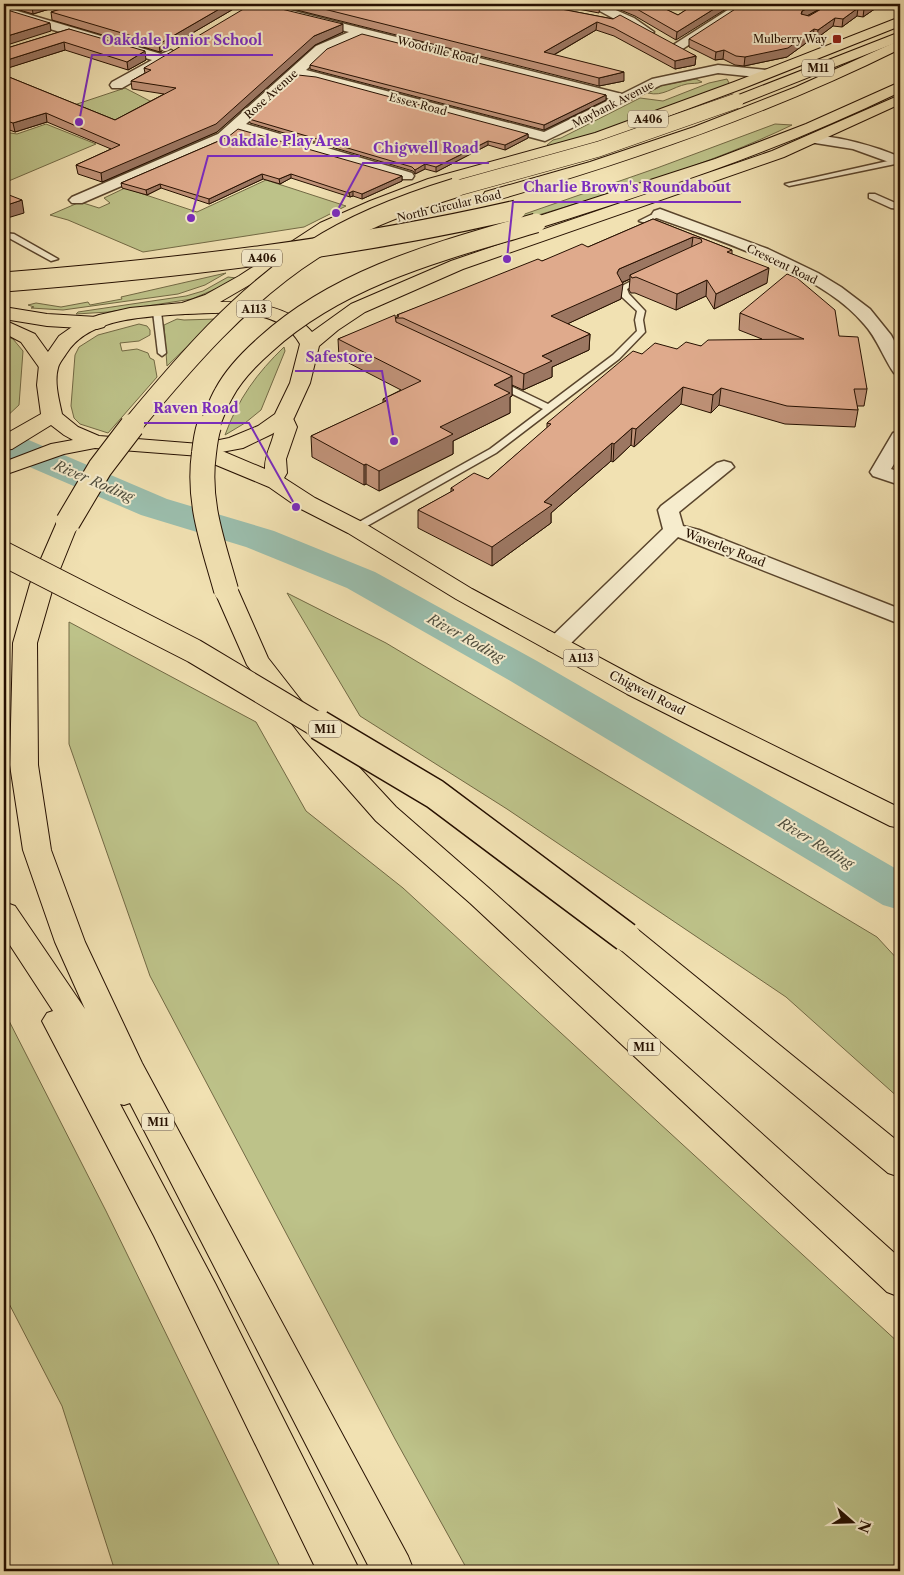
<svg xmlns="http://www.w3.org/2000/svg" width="904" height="1575" viewBox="0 0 904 1575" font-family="'Libre Caslon Text',serif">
<rect width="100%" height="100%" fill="#f1e1b2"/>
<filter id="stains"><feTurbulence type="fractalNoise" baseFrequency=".004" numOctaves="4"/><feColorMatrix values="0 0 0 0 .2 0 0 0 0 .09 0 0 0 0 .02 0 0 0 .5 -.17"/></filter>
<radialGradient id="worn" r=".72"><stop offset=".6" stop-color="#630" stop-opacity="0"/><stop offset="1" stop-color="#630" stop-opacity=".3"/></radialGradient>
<g fill="#bdc289" stroke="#726944">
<path d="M696,79l6,3c-6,2 -9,1 -15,2 -15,3 -24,13 -39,9l15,-8z"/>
<polygon points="727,79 729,83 725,87 655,115 552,147 547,145 553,140 561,138 640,98 663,101 709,83"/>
<polygon points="125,88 175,114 133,130 71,106"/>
<polygon points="46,124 96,144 4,183 4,132 17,134"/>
<path d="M775,124l17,1c-85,41 -177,67 -267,94l-6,-3 138,-48z"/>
<polygon points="266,180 346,206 304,227 143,252 68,220 50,215 80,202 99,208 110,203 104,198 125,188 197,212"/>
<polygon points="226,273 205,285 178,294 63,310 31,308 34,307 28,305 36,303 61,307 88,302 90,305 122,299 121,297"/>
<polygon points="228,277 236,278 220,287 192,299 108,312 76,314 78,312 186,296 203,291"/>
<polygon points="177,319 184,320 216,319 167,366 164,325"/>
<polygon points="139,324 147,326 150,330 150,335 139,341 120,343 122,351 137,349 148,353 150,358 154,360 157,377 108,433 80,424 74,418 71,406 75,355 79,347 98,335"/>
<polygon points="4,335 13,339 23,351 19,405 4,419"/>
<path d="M284,347l1,4 -24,59 -16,13 -20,12c13,-36 32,-62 59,-88z"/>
<polygon points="287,593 386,643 877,937 900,962 900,1099 786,997 507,809 360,716"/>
<polygon points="69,622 256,722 306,811 403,888 900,1344 900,1571 468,1571 395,1439 150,976 69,744"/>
<polygon points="4,1011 106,1211 282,1571 115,1571 62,1406 4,1294"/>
</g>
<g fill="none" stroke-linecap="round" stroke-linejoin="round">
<polygon fill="#9bbead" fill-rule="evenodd" points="4,432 17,435 167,499 274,531 375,572 537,661 900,871 900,910 883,905 507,679 347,588 246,547 141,515 4,456"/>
<g stroke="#59442c" stroke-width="3">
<g id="service">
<polygon points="8,4 17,4 4,9 4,5"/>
<polygon points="897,159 900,159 900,163 789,186 785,184"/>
<polygon points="869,194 875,194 900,205 900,209 891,208 869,198"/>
<polygon points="657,212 664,214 646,223 639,221"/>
<polygon points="4,233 14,234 58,259 51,261 9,238 4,237"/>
<polygon points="641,276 648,278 627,289 629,294 645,311 643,320 645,332 619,359 496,453 360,530 352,530 351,528 352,526 490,449 543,409 494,385 494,381 500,381 548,404 613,355 637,331 635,320 637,311 622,297 618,288"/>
<polygon points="157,309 161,312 166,353 162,356 158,353 153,312"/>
</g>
</g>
<g stroke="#59442c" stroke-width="3">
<g id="minor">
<path d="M247,4h19l356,90 30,-15 66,-14 49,5 7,4 -7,4 -49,-5 -57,12 -116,56 -228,-61 -19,-3 -52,47 166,49 2,3 -2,3h-10l-164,-48 -10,9 -146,63h-10l-3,-3 3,-3 146,-63 98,-88 33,-14 -100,-25zM362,36l249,63 -67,33 -238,-62 20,-18z"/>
<polygon points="587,4 602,4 634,18 654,32 648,36 644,35"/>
<polygon points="737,4 751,4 681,50 671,50 670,47"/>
<polygon points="4,7 161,54 171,50 177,54 168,62 122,88 112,88 110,85 112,82 152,60 4,15"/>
<path d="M814,135c30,3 58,10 86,22v9l-47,-17 -44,-7 -2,-3 2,-3z"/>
<path d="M660,209l108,40 50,24 23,14 29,22 21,26 9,17v22l-6,-1c-11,-16 -17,-35 -30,-49 -42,-51 -148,-85 -210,-107l-2,-3 2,-3z"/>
<polygon points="900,431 900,454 891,469 900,472 900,485 873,476 870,472 893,433"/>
<polygon points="724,461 731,463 734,467 679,512 683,526 699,530 900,609 900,624 678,537 564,650 556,652 548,650 545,645 548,640 663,529 658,510 661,506 717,463"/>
</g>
</g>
<g stroke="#261000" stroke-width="2">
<g id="primary">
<polygon points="4,307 47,314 97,317 104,319 107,323 104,327 97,329 47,326 4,319"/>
<polygon points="4,320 35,334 58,366 55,370 48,372 41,370 21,342 4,333"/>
<path d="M284,412l7,2 6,13 -11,32 1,14 -3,5 31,20 49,25 108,66 173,93 255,126v20l-10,-2 -263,-132 -171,-95 -108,-66 -49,-25 -30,-21 -77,-32 -3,-5 3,-5 8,-1 8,1 57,24c-1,-18 14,-34 9,-51l3,-4z"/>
</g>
</g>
<g stroke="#261000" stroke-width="2">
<g id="trunk">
<path d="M900,17v9l-156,62 -137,51 -167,48 -58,22 -50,22 -81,53 -31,18c33,0 69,3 92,30l39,-28 100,-43 321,-110 128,-56v9l-116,53 -321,112 -98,43 -27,18 -19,16 -9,37 -16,35 -3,4 -19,12 -29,14 -43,8 -105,-8 -31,6 -60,21v-13l47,-18 22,-4 -9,-5 -13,-10 -39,24 -8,1v-15l37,-21 -4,-29 2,-20 20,-29 20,-14 20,-7 31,-7 52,-5 23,-8 34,-19 81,-53 50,-22 58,-22 167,-46 139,-51zM185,314c37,-1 94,-9 115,30l-10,39 -15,31 -17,12 -29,12 -29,6 -101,-8 -21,-9 -16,-13c-3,-14 -8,-32 -4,-46 1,-5 5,-9 8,-14 23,-37 80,-37 119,-40z"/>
<path d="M900,40v9c-129,64 -264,111 -403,151h-12l-2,-4 2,-4 105,-30 104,-35 102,-40z"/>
</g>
</g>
<g stroke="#261000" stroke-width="2">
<g id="motorway">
<polygon points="900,32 900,41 741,104 731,104 728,101 731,98"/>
<path d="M900,82v10c-115,56 -236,97 -358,135l-6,1 -6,-1 -3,-4 3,-4 185,-60 91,-35z"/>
<polygon points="68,515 76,517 79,522 54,584 37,643 38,765 51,850 85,942 142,1063 408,1556 414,1571 371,1571 130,1103 124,1105 120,1104 215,1283 360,1571 317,1571 154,1236 42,1021 47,1013 53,1011 4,936 4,902 15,906 85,1009 55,942 23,850 10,765 13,643 30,584 57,522 60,517"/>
<polygon points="226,583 234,585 238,590 268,658 321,726 396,807 490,889 900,1258 900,1297 887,1292 470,903 376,821 303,738 247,665 214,590 218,585"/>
<polygon points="626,926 637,929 900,1143 900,1177 888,1173 615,945 611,937 615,929"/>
</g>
</g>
<use href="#service" fill="#f6eccd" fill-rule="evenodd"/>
<use href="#minor" fill="#f6eccd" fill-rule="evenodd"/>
<use href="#primary" fill="#f1e1b2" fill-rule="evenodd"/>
<use href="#trunk" fill="#f1e1b2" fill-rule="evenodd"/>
<use href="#motorway" fill="#f1e1b2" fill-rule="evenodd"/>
<g stroke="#261000" stroke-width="21" stroke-linecap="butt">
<path id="trunk-bridge" d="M4,282c173,-14 343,-33 512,-72"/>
</g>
<g stroke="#261000" stroke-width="16" stroke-linecap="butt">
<polyline id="motorway-bridge-far3" points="451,190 599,149 736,101"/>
</g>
<g stroke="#261000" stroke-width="21" stroke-linecap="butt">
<g id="motorway-bridge-far2">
<path d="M131,427c53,-64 110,-131 182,-177 43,-28 93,-47 142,-62"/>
<path d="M209,427c5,-11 9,-24 15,-34 10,-19 26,-35 42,-49 75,-68 175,-93 270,-121"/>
</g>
</g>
<g stroke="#261000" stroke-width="26" stroke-linecap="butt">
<g id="motorway-bridge-far1">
<path d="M209,426c-3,9 -4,18 -5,27 -7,49 9,90 22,137"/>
<polyline points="68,522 100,468 132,426"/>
<polyline points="4,554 194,651 321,727"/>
</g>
</g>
<g stroke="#261000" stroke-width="32" stroke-linecap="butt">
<polyline id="motorway-bridge" points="319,725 435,794 626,937"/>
</g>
<use href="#trunk-bridge" stroke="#f1e1b2" stroke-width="19"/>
<use href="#motorway-bridge-far3" stroke="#f1e1b2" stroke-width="15"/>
<use href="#motorway-bridge-far2" stroke="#f1e1b2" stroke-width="19"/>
<use href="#motorway-bridge-far1" stroke="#f1e1b2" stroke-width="24"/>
<use href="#motorway-bridge" stroke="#f1e1b2" stroke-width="29"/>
</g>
<g fill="#c09278" stroke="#261000">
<polygon points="12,4 66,4 33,14 13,8"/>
<polygon points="77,4 242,4 160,52 52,20 51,12"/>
<polygon points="273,4 535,4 613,19 696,56 695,65 675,69 614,36 596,30 554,55 624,81 599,86"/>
<polygon points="552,4 598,4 600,5 599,13"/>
<polygon points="606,4 655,4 678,15 695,4 676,40 635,16"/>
<polygon points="829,4 808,15 830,4 888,4 884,7 879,6 863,17 857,16 842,27 833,26 817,38 813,38 787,57 744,66 735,65 723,59 715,60 689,47 689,39"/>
<polygon points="69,29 146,60 128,70 65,50 4,69 4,49"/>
<polygon points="343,32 315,45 217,132 102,182 78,174 76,165 111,149 47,122 15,132 4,128 4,75 115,120 164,94 132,89 131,81 145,73 144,68"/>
<polygon points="310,65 606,95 606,100 544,130 310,69"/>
<polygon points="249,119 528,134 528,138 505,150 488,145 436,172 425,169 415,174 413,171 250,123"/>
<polygon points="228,137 402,176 402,181 362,199 353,196 350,197 291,178 280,184 263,179 209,204 161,188 147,195 122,188 121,183"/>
<polygon points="653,219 732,250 732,254 767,283 714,309 706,296 676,310 635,293 631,293 629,290 630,279 622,283 621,299 567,324 590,334 589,350 552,367 552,377 523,390 512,385 512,396 510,397 510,413 453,441 453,454 379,491 366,484 364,485 312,457 311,436 383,403 383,399 401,390 339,358 338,339 396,318 397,317 397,315 542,261 588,247"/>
<polygon points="740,313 839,336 867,389 864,406 857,406 858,410 855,427 785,424 719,405 711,413 681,404 634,447 631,445 613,462 611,461 551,513 551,523 492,566 418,528 418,510 451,492 451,488 488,479 547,428 547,423 642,354 701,346 762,339 739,330"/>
</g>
<g fill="#9c7762" stroke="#261000">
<polygon points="39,4 66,4 33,14 32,6"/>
<polygon points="228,4 242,4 160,52 159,44"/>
<polygon points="722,4 734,4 676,40 677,32"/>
<polygon points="816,4 829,4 801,19 802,11"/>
<polygon points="872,4 880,4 879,6 863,17 864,9"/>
<polygon points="858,8 857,16 842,27 843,19"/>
<polygon points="835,18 833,26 817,38 818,30"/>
<polygon points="597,22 596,30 543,61 544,52"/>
<polygon points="50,23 51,31 4,46 4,37"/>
<polygon points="343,24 343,32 315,45 217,132 102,182 101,173 314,36"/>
<polygon points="814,29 813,38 787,57 744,66 745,57"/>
<polygon points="64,42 65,50 5,69 4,61"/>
<polygon points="724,50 723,59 715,60 716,52"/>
<polygon points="145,51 146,60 128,70 127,62"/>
<polygon points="696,56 695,65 675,69 675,61"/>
<polygon points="624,72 624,81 599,86 599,78"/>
<polygon points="606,95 606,100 544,130 544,125"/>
<polygon points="46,113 47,122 15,132 13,123"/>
<polygon points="528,134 528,138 505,150 505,145"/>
<polygon points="488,141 488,145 436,172 436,167"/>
<polygon points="425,164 425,169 415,174 415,170"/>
<polygon points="262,174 263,179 209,204 209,199"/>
<polygon points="291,174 291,178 280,184 279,179"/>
<polygon points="402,176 402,181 362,199 362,194"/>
<polygon points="160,184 161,188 147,195 146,190"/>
<polygon points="353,191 353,196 350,197 349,193"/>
<polygon points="22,200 24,213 4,219 4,206"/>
<polygon points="693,237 691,252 630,275 630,279 618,284 623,284 621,299 550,332 551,316 617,273 619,269"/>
<polygon points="769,268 767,283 714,309 716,294"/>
<polygon points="707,280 706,296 676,310 677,294"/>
<polygon points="590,334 589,350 552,367 552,377 523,390 524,374 542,356"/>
<polygon points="512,376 512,396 510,397 510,413 453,441 453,454 379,491 379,471 440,427 494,385"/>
<polygon points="683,387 681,404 634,447 636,429"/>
<polygon points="721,388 719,405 711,413 713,395"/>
<polygon points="632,428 631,445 613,462 614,444"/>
<polygon points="612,443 611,461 551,513 551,523 492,566 492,547"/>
<polygon points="366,464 366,484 364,485 364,465"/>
</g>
<g fill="#dfaa8c" stroke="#261000">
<polygon points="24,4 39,4 32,6"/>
<polygon points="77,4 228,4 159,44 51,12"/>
<polygon points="252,4 261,4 343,24 314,36 216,124 101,173 76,165 120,145 46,113 13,123 4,120 4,75 115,120 176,88 131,81 151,70 144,68"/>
<polygon points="304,4 535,4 613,19 620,15 696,56 675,61 614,28 597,22 544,52 624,72 599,78"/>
<polygon points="625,4 655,4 678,15 695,4 722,4 677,32 635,8"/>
<polygon points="743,4 816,4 802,11 801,14 809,16 830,4 872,4 864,9 858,8 843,19 835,18 818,30 814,29 788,48 745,57 736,56 724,50 716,52 689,39"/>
<polygon points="4,9 50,23 4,37"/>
<polygon points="69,29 145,51 127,62 64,42 4,61 4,49"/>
<polygon points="362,34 606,95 544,125 310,65 327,49"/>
<polygon points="298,75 316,77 528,134 505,145 488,141 436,167 425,164 415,170 412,167 249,119"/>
<polygon points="238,129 402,176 362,194 353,191 349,193 291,174 279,179 262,174 209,199 160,184 146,190 121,183 228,137"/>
<polygon points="4,193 22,200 4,206"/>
<polygon points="653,219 732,250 727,252 769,268 716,294 707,280 677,294 636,277 632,278 630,275 702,242 701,239 693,237 619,269 617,273 623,284 551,316 590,334 542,356 552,361 524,374 403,318 396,318 399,316 397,315 538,259 542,261 582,244 588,247"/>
<polygon points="787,274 797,278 835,310 839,336 858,337 867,389 854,389 858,410 787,406 721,388 713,395 683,387 636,429 632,428 614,444 612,443 544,502 552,505 492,547 418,510 454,490 451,488 474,473 488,479 551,424 547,423 633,351 642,354 655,343 677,349 686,342 701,346 708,340 804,339 740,313"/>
<polygon points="395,315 396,322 512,376 494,385 510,393 440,427 453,434 379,471 366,464 364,465 311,436 386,401 383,399 421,381 338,339"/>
</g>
<rect fill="#8f2418" stroke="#f6eccd" stroke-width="2" x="832" y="34" width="10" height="10" rx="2.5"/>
<g text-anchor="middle" stroke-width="4" stroke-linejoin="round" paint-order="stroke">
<g font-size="11" fill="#261000" stroke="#f6eccd" text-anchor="end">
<text x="827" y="43">Mulberry Way</text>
</g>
<g font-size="11" fill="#261000" stroke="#f6eccd">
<text transform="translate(438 50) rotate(14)" y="4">Woodville Road</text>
<text transform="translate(271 94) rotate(-42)" y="4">Rose Avenue</text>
<text transform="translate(418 104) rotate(15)" y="4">Essex Road</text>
<text transform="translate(613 104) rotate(-27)" y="4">Maybank Avenue</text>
<text transform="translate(449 206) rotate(-13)" y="4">North Circular Road</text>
<text transform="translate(782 264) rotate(26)" y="4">Crescent Road</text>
</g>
<g fill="#f6eccd" stroke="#64523e" stroke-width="1">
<rect x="802" y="59.5" width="32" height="17" rx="4"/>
<rect x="628" y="110.5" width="40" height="17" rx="4"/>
<rect x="242" y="249.5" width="40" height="17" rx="4"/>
<rect x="236.5" y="300.5" width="35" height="17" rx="4"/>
<rect x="563.5" y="649.5" width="35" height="17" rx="4"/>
<rect x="309" y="720.5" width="32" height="17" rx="4"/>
<rect x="628" y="1038.5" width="32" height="17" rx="4"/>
<rect x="142" y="1113.5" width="32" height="17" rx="4"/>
</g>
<g font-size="11" font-weight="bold" fill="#261000">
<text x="818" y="72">M11</text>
<text x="648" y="123">A406</text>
<text x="262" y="262">A406</text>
<text x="254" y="313">A113</text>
<text x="581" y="662">A113</text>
<text x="325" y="733">M11</text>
<text x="644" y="1051">M11</text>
<text x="158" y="1126">M11</text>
</g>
<g font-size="12" fill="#261000" stroke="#f6eccd">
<text transform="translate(725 548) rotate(21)" y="4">Waverley Road</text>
<text transform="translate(647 693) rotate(27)" y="4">Chigwell Road</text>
</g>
<g font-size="14" font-style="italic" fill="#4f4d3d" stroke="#f6eccd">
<text transform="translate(94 481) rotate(23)" y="5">River Roding</text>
<text transform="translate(466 638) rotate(29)" y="5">River Roding</text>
<text transform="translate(816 843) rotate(31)" y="5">River Roding</text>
</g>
</g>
<path fill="none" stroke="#7b2cbf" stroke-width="2" d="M79 122L92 55H273M191 218L208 156H360M336 213L363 163H489M507 259L513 202H741M394 441L382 371H295M296 507L249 423H144"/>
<g fill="#7b2cbf" stroke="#f6eccd" stroke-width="2">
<circle cx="79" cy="122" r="5"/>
<circle cx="191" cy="218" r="5"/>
<circle cx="336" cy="213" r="5"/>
<circle cx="507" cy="259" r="5"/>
<circle cx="394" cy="441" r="5"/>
<circle cx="296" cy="507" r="5"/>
</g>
<g font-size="14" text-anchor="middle" font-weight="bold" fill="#7b2cbf" stroke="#f6eccd" stroke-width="4" stroke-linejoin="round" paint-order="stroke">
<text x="182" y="45">Oakdale Junior School</text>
<text x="284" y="146">Oakdale Play Area</text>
<text x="426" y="153">Chigwell Road</text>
<text x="627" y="192">Charlie Brown's Roundabout</text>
<text x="339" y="362">Safestore</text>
<text x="196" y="413">Raven Road</text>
</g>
<rect width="904" height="1575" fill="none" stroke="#f1e1b2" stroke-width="20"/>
<rect x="5" y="5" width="894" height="1565" fill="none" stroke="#261000" stroke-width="2.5"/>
<rect x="10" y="10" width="884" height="1555" fill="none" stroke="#261000"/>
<g transform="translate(852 1522) rotate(110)" stroke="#f6eccd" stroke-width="4" paint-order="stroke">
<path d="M0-4L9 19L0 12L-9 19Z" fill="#261000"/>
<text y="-8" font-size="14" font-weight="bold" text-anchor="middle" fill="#261000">N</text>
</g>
<rect width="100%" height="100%" filter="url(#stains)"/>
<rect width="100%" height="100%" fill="url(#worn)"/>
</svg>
